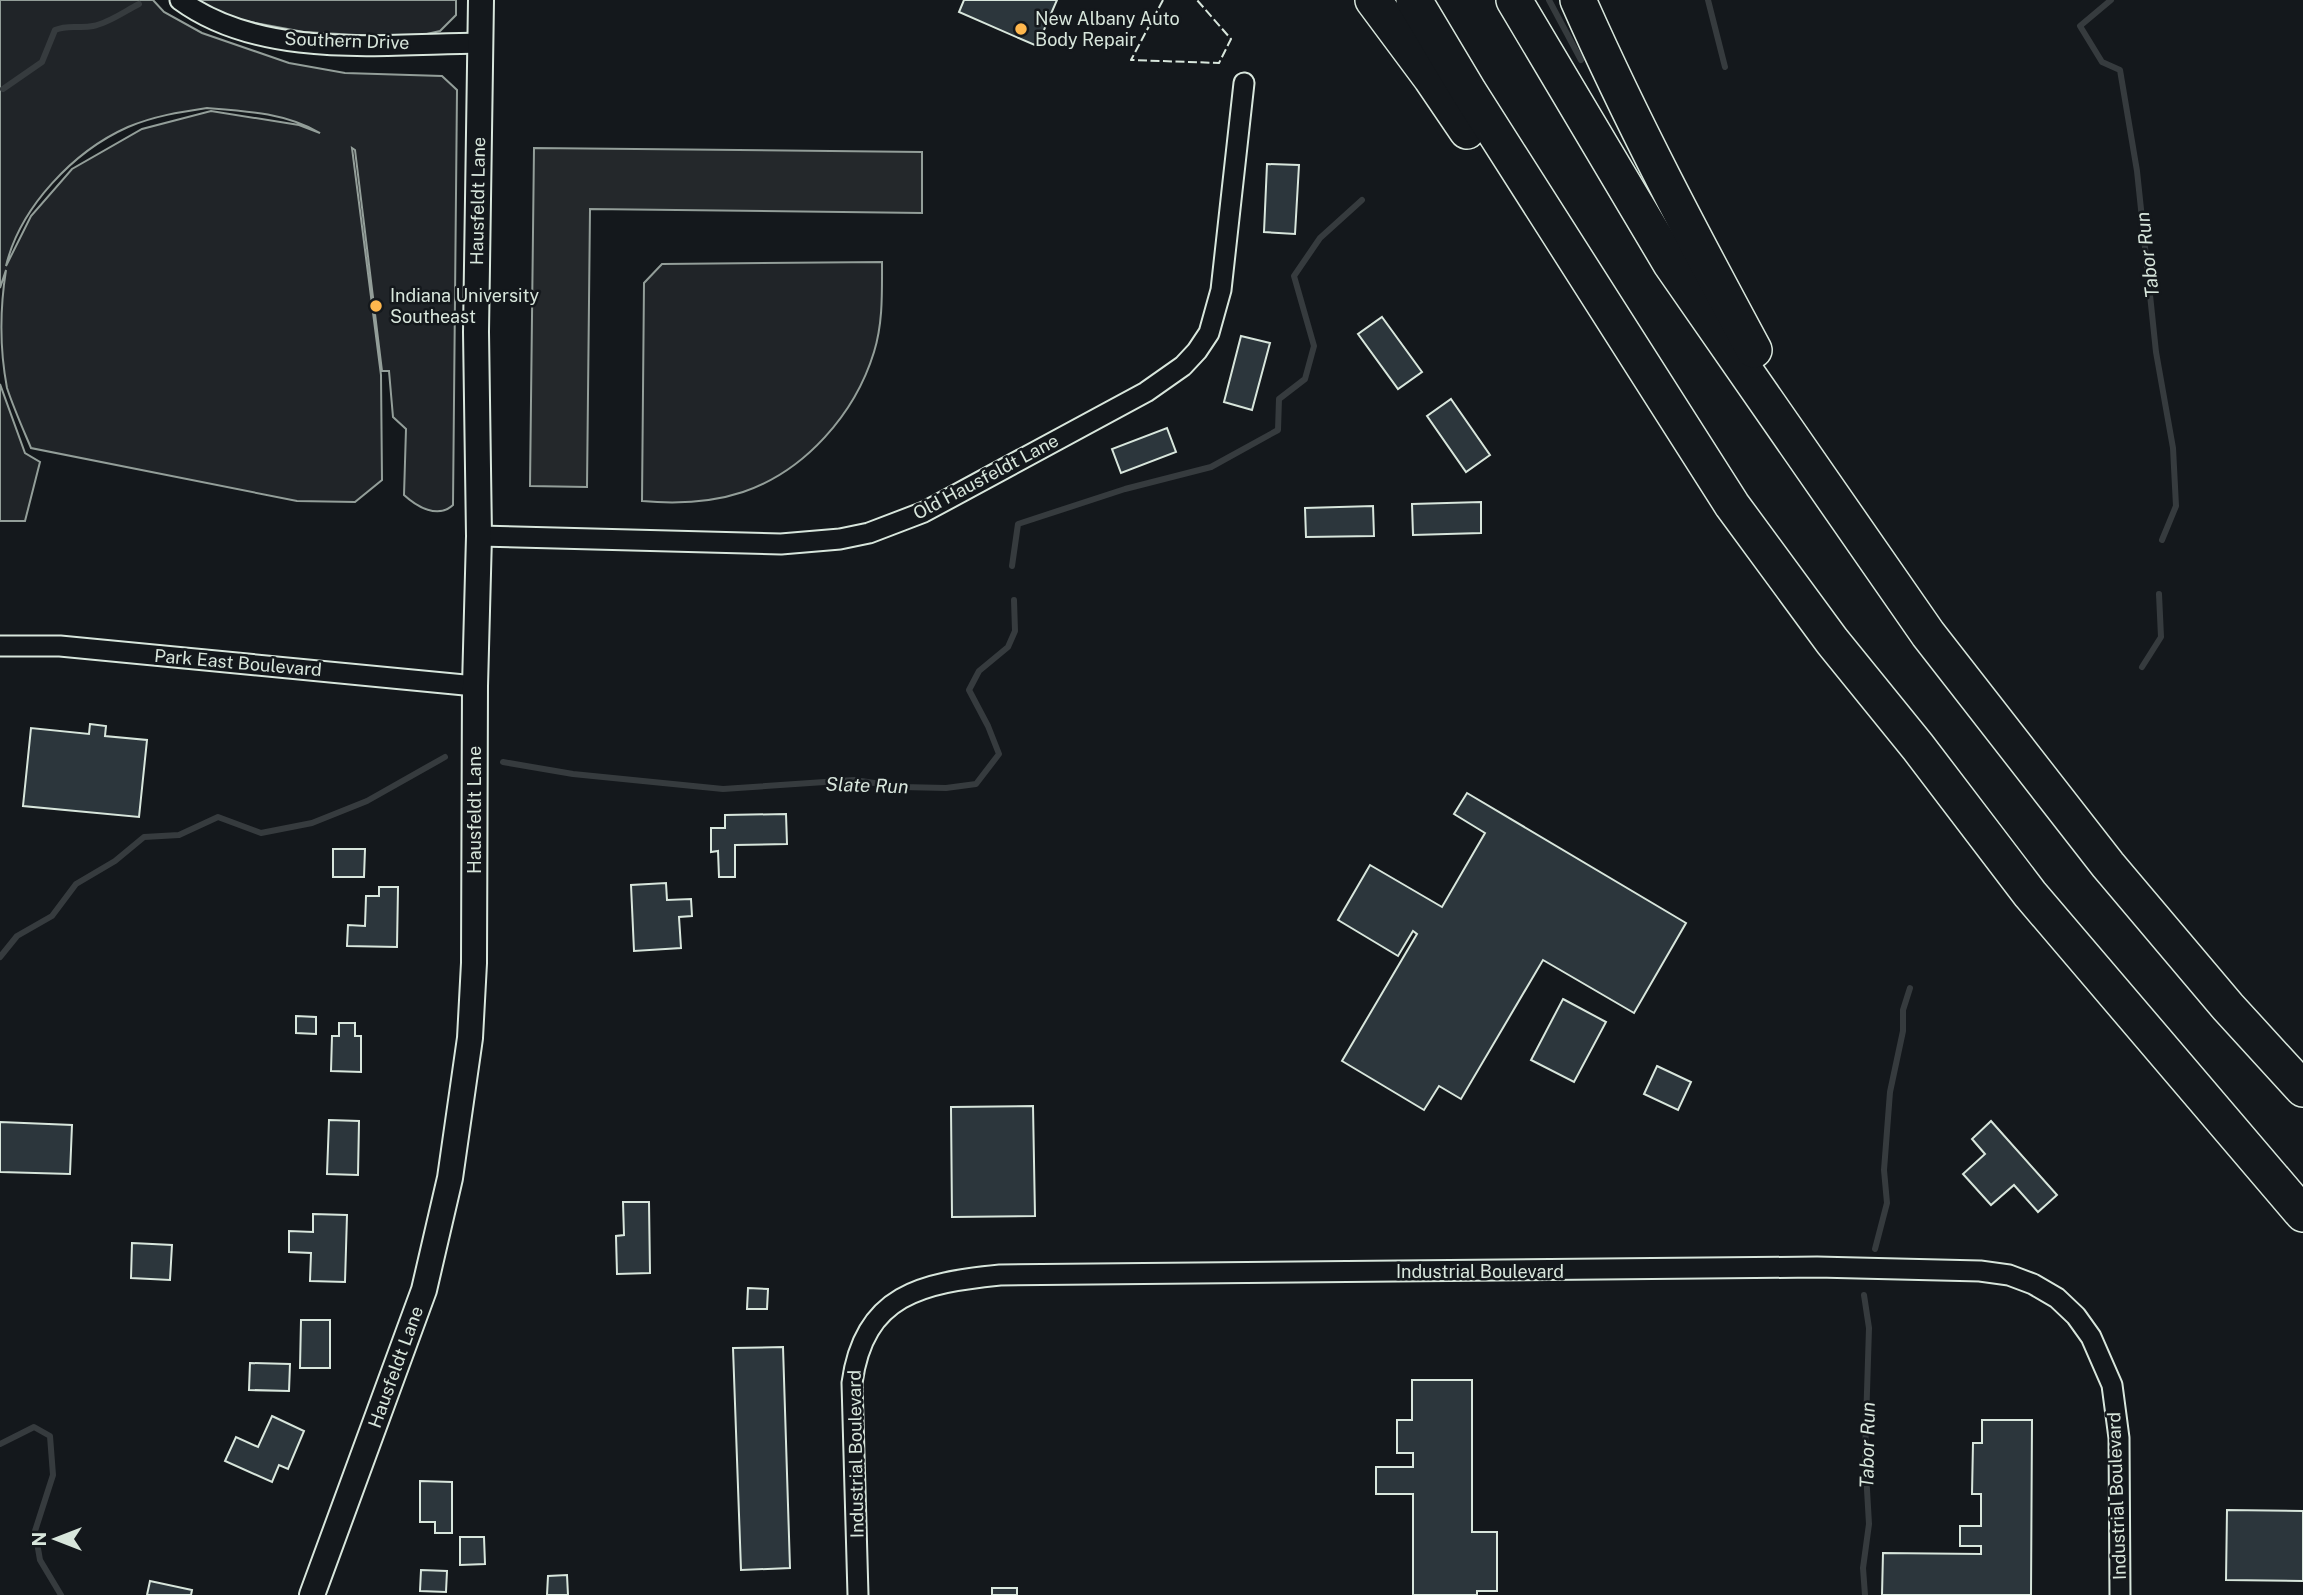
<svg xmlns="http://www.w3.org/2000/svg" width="2303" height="1595" viewBox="0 0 2303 1595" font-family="'Public Sans',sans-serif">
<rect width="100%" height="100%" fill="#14181c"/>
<g fill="#202428" stroke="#939e99" stroke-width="2" fill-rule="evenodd">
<path d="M0,0h153l11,12 38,21 87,30 56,10 97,3 15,14 -4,415c-15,14 -36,2 -49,-10l2,-66 -13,-12 -4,-46h-7l-27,-221 -3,-2 29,227 1,105 -27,22 -58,-1 -266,-53c-8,-19 -17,-39 -24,-60 -7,-37 -7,-80 -1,-118l-6,18zM207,108c40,3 78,5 113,25l-21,-8 -88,-14 -69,18 -70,40 -41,47 -25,50c14,-59 68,-115 122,-139 26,-11 52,-15 79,-19z"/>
<polygon points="195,0 456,0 456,15 440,31 409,38 304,32 234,19"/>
<path d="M882,262c0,31 1,61 -8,90 -19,62 -69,119 -131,140 -33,11 -67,12 -101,9l2,-218 18,-19z"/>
<polygon points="0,384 25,453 40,462 25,521 0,521"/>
</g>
<polygon fill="#24282b" stroke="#939e99" stroke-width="2" points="534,148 922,152 922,213 590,209 587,487 530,486"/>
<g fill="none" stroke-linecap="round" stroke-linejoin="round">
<g stroke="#363b3e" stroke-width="6">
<polyline points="1549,0 1581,60"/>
<polyline points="1708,0 1725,67"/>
<polyline points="2111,0 2080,26 2102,62 2120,70 2137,171 2156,352 2173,448 2176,506 2162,540"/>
<path d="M3,89l39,-27 13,-32c14,-6 24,-1 38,-4 16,-3 32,-15 46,-22"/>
<polyline points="1012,566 1018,524 1125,489 1211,467 1278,430 1279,399 1305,379 1314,346 1294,276 1320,238 1362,200"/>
<polyline points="2142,667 2161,637 2159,594"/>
<polyline points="503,762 573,774 723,789 854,780 902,787 946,788 976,784 999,754 988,726 969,690 979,671 1008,647 1015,631 1014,600"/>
<polyline points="0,957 17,936 52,916 76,884 115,861 144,837 179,835 218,817 261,833 312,823 367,801 445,757"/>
<polyline points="1875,1249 1887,1203 1884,1170 1890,1092 1903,1031 1903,1010 1910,988"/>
<polyline points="1864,1295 1869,1328 1865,1455 1869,1524 1863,1568 1865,1595"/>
<polyline points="0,1444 34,1427 50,1436 53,1475 35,1531 40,1560 61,1595"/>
</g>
</g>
<g fill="#2c363c" stroke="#d8e6dc" stroke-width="2">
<polygon points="964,0 1057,0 1037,46 959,12"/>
<polygon points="1267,164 1299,165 1295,234 1264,232"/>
<polygon points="1382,317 1422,372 1398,389 1358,334"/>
<polygon points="1241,336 1270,343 1252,410 1224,402"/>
<polygon points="1451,399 1490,455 1466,472 1427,416"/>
<polygon points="1167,428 1176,452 1121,473 1112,449"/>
<polygon points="1481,502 1481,533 1413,535 1412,504"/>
<polygon points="1373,506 1374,536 1306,537 1305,508"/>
<polygon points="90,724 106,726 105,736 147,740 139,817 23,806 31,728 89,734"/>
<polygon points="1467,793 1686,923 1634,1013 1543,960 1461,1099 1439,1086 1424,1110 1342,1061 1417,934 1413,931 1398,956 1338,920 1370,865 1442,907 1485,833 1454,814"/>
<polygon points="786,814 787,844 735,845 735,877 719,877 718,851 711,852 711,828 725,828 725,815"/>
<polygon points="333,849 365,849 364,877 333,877"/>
<polygon points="666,883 667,900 691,899 692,916 679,917 681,948 634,951 631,885"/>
<polygon points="379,887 398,887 397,947 347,946 348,925 365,926 366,896 379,896"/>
<polygon points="1563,999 1606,1022 1574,1082 1531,1060"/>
<polygon points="296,1016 316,1017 316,1034 296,1033"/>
<polygon points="339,1023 355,1023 355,1036 361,1036 361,1072 331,1071 332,1036 339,1036"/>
<polygon points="1657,1066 1691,1082 1678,1110 1644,1094"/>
<polygon points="1033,1106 1035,1216 952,1217 951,1107"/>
<polygon points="329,1120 359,1121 358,1175 327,1174"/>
<polygon points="1991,1121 2057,1195 2038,1212 2014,1185 1991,1205 1963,1174 1985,1154 1972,1139"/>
<polygon points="0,1122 72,1125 70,1174 0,1172"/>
<polygon points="623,1202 649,1202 650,1273 617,1274 616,1236 624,1235"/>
<polygon points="313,1214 347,1215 345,1282 310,1281 311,1253 289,1252 289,1231 313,1232"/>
<polygon points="132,1243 172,1245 170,1280 131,1278"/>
<polygon points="748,1288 768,1289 767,1309 747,1309"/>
<polygon points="301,1320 330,1320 330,1368 300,1368"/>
<polygon points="783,1347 790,1568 741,1570 733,1348"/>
<polygon points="250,1363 290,1364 289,1391 249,1390"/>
<polygon points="1412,1380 1472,1380 1472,1532 1497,1532 1497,1591 1477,1591 1477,1595 1413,1595 1413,1494 1376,1494 1376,1467 1413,1467 1413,1453 1397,1453 1397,1420 1412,1420"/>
<polygon points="272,1416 304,1431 288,1469 279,1465 272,1482 225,1461 236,1437 258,1447"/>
<polygon points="1982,1420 2032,1420 2031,1595 1882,1595 1883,1553 1981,1554 1981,1546 1960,1546 1960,1526 1981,1526 1981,1494 1972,1494 1973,1443 1982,1443"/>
<polygon points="420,1481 452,1482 452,1533 435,1533 435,1522 420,1522"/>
<polygon points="2227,1510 2303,1511 2303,1581 2226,1580"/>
<polygon points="460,1537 484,1537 485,1564 460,1565"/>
<polygon points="421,1570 447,1571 446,1592 420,1591"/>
<polygon points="567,1575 568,1595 547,1595 548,1576"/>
<polygon points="150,1581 192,1590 191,1595 147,1595"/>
<rect x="992" y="1588" width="25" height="7"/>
</g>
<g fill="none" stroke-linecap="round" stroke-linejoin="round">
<g stroke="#d8e6dc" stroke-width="23">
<g id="minor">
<path d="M180,0c82,60 204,44 300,43"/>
<polyline points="479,536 781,544 840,539 869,533 924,512 1146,392 1183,366 1197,351 1209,333 1221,290 1244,83"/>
<polyline points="0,646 60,646 475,686"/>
<path d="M858,1595l-6,-212c12,-89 70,-100 148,-108l817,-8 163,4 29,4 24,9 24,14 19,18 15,21 21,48 7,53 1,157"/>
</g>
</g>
<g stroke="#d8e6dc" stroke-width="28">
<polyline id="tertiary" points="312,1595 424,1290 450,1178 470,1038 474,963 475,686 479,536 476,332 481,0"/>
</g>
<g stroke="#d8e6dc" stroke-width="38">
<g id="motorway">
<polyline points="1373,0 1431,78 1467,131"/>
<polyline points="1414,0 1469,92 1732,505 1832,641 1918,747 2030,894 2303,1214"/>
<polyline points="1514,0 1671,264 1928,634 2108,865 2228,1007 2303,1089"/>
<path d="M1578,0c53,120 114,235 176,350"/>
</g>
</g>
<use href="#minor" stroke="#14181c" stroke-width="19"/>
<use href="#tertiary" stroke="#14181c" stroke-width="24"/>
<use href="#motorway" stroke="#14181c" stroke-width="35"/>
<polyline stroke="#d8e6dc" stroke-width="2" stroke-dasharray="9 3.5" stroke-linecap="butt" points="1163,0 1131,60 1219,63 1231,39 1197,0"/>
</g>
<g fill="#ffb74d" stroke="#14181c" stroke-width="2.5">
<circle cx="1021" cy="29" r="7"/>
<circle cx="376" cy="306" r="7"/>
</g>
<g text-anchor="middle" stroke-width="5" stroke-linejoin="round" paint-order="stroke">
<g font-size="18" fill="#d8e6dc" stroke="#14181c" text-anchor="start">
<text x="1035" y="25">New Albany Auto<tspan x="1035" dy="21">Body Repair</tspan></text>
<text x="390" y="302">Indiana University<tspan x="390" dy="21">Southeast</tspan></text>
</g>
<g font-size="18" fill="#d8e6dc" stroke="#14181c">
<text transform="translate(347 41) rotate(2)" y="6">Southern Drive</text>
<text transform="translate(478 201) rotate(-89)" y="6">Hausfeldt Lane</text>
<text transform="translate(986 477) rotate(-28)" y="6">Old Hausfeldt Lane</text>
<text transform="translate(238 663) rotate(5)" y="6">Park East Boulevard</text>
<text transform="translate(475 810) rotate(-90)" y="6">Hausfeldt Lane</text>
<text x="1480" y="1278">Industrial Boulevard</text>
<text transform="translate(396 1367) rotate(-70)" y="6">Hausfeldt Lane</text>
<text transform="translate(856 1454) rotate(-91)" y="6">Industrial Boulevard</text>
<text transform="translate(2117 1496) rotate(-92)" y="6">Industrial Boulevard</text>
</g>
<g font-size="19" font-style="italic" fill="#d8e6dc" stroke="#14181c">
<text transform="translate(2147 255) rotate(-97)" y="7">Tabor Run</text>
<text transform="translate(867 785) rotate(2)" y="7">Slate Run</text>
<text transform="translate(1867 1445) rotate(-89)" y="7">Tabor Run</text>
</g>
</g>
<g transform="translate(56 1539) rotate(270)" stroke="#14181c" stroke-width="5" paint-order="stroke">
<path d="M0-5L12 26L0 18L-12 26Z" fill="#d8e6dc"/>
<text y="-10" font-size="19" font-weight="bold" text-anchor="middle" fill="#d8e6dc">N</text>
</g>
</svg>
